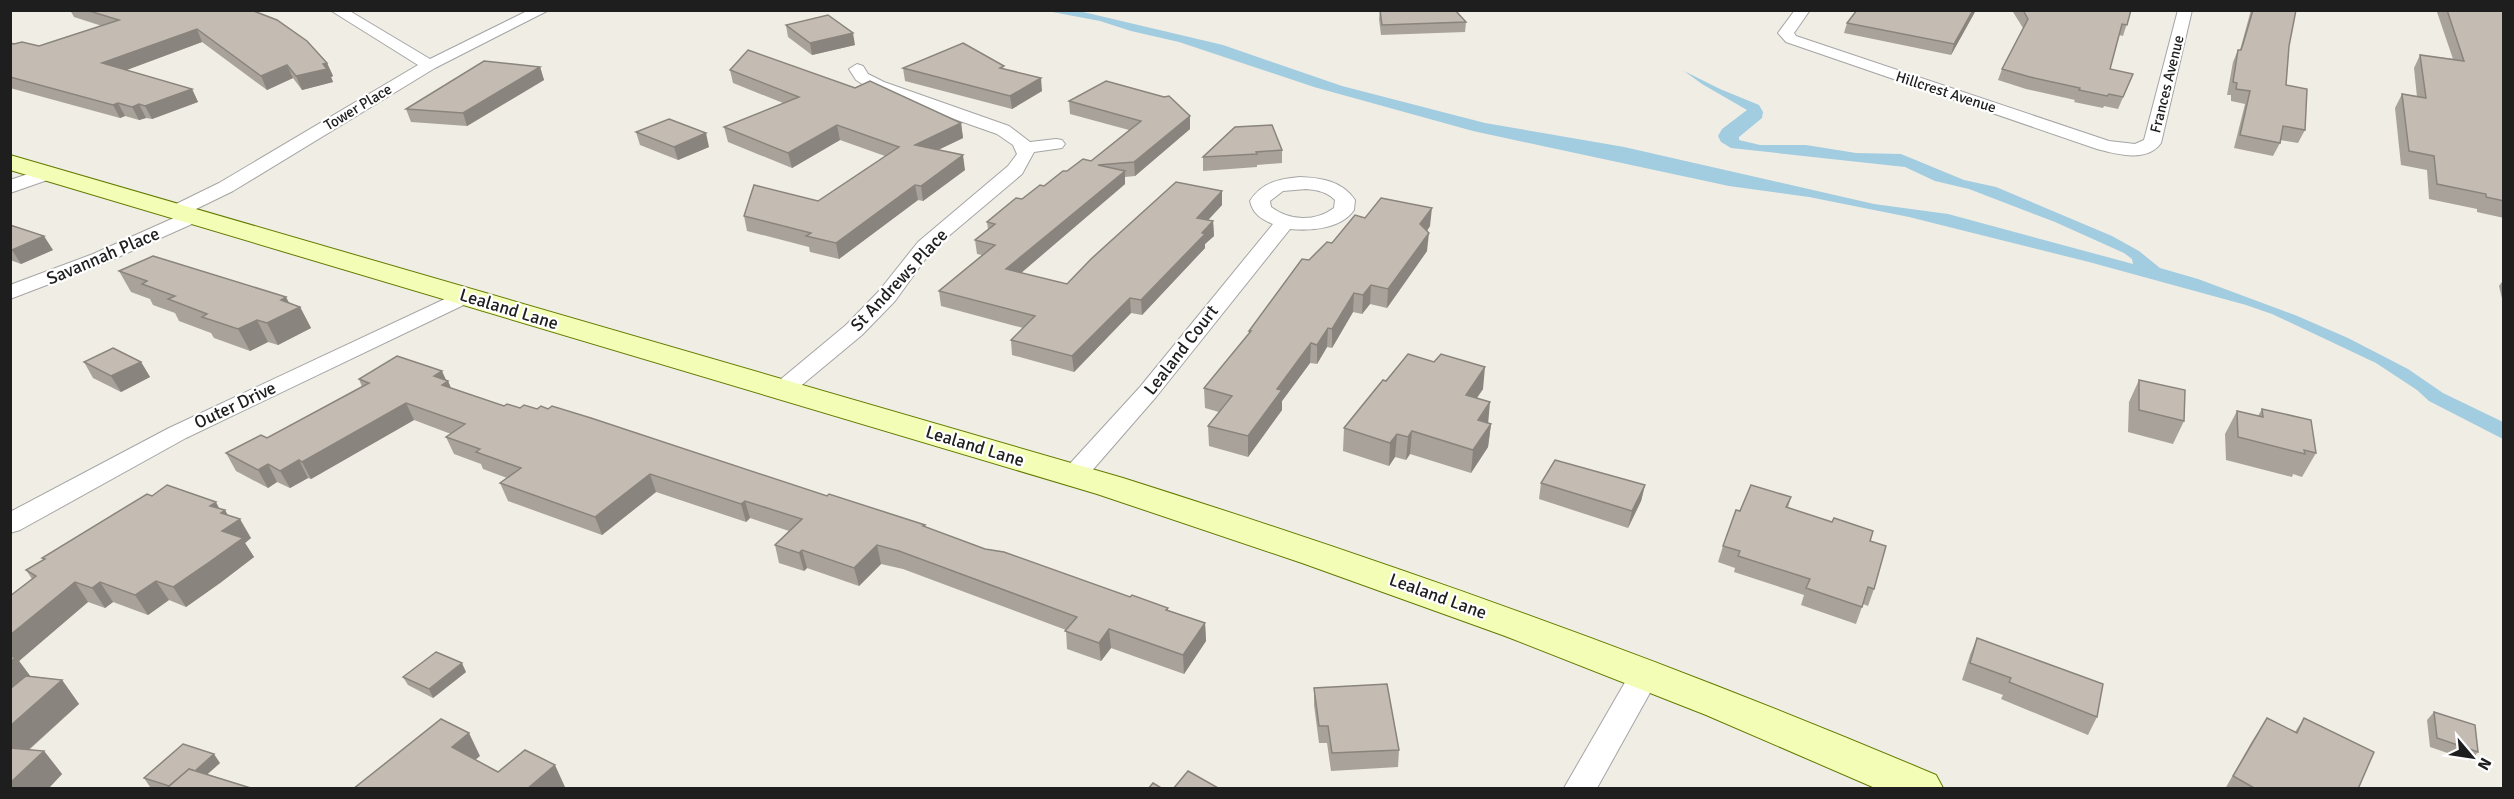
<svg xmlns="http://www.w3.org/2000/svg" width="2514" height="799" viewBox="0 0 2514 799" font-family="Signika,sans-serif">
<rect width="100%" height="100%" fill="#f0ede4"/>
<polygon fill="#a2cce0" points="1047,11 1079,11 1223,45 1342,86 1485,123 1624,147 1874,204 1948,214 2133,264 2132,259 2124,253 2055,222 1969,189 1935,181 1905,167 1731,148 1721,142 1718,136 1722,129 1747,110 1702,84 1684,71 1720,89 1759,105 1763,112 1762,118 1739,137 1739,140 1760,145 1806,145 1856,153 1901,154 1964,180 1996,187 2112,236 2139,251 2160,268 2198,279 2295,315 2348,338 2408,369 2443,393 2503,422 2503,439 2429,401 2417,390 2376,363 2272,314 2246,305 2089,262 1909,217 1809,197 1729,186 1473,131 1314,87 1179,42 1131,31 1100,21"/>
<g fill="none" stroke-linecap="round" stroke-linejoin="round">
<g stroke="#a5a5a5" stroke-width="2">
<g id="street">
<polygon points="330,10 348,10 430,59 529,10 549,10 435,68 233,191 194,210 201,212 204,216 201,220 107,262 10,299 10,285 93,254 176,217 170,215 167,211 170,207 219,183 418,65"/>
<path d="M1795,10h15l-16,23 2,3 313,105 26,3 9,-4 34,-130h14l-31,133c-14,20 -45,11 -64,6l-311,-107 -8,-9z"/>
<polygon points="857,64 863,66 868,74 884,82 1009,126 1030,142 1056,139 1062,140 1065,144 1062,148 1034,152 1022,174 932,250 895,301 862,335 791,394 783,396 775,394 771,389 775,384 846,325 879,291 918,242 1008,166 1017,154 1013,145 997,134 872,90 856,80 849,69"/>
<polygon points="49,167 56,169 58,173 56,177 10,193 10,180"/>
<path d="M1300,177c22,1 42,4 55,23l-1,10c-13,19 -43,21 -64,19l-134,168 -73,84 -9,2 -9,-2 -4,-6 4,-6 75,-82 133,-163c-12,-5 -20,-10 -23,-23 12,-19 29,-22 50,-24zM1306,189c12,1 21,3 29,11l-1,8c-19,14 -44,13 -63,-1l-1,-6 13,-10z"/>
<polygon points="464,290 472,291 475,296 472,301 186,438 20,530 10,533 10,512 169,428"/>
<polygon points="1646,662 1657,665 1661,673 1597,788 1564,788 1635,665"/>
</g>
</g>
<g stroke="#627b00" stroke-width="2">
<path id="secondary" d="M10,155l1113,323c275,87 547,184 813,297l7,13h-68l-169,-73 -201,-79 -203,-73 -205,-69 -1087,-324z"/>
</g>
<use href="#street" fill="#fff" fill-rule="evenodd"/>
<use href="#secondary" fill="#f3fdb5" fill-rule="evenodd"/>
</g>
<g fill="#a9a29a">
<polygon points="70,10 251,10 327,63 333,76 331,77 333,82 302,90 293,78 267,90 202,42 126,70 192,89 198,102 152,119 146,118 139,120 125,116 120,118 10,88 10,43 39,46 102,26 74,17"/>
<polygon points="1380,10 1466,22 1465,32 1381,35 1379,19"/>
<polygon points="1976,10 1951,55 1844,33 1847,23"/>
<polygon points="2013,10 2131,10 2123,36 2119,35 2110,69 2128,86 2118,109 2104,106 2103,108 2074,102 2075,100 2026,89 1998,80 2002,69 2023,28 2013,12"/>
<polygon points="2251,10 2296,10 2289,46 2286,85 2305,130 2298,143 2280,140 2280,143 2273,156 2234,148 2245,104 2231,101 2231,95 2227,95 2233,62 2238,50 2240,50"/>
<polygon points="2427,10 2504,10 2504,218 2477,212 2477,209 2429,199 2427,170 2401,165 2395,108 2402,94 2417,97 2414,68 2420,55 2453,59 2437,12"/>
<polygon points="786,25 855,45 812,55 788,37"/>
<polygon points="540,67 544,80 467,126 411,122 406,109"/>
<polygon points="903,68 1005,69 1042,91 1012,109 905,81"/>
<polygon points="730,70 855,88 961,123 963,138 938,150 965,170 923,201 918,200 839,259 810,252 809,247 747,231 744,216 818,201 885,156 840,140 792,168 728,142 724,127 783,103 733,83"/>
<polygon points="1069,101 1190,116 1190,129 1135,176 1125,177 1125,184 1021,273 1067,284 1222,191 1222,205 1208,220 1213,221 1214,236 1205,244 1205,248 1142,315 1131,313 1074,372 1012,355 1011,340 1023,328 941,306 939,291 982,255 977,254 975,240 988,229 987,222 1067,171 1091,161 1129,130 1070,114"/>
<polygon points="1235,127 1282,150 1282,163 1257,165 1257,167 1203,171 1203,157"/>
<polygon points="636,132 709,147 678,160 640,145"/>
<polygon points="1365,218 1430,226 1427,231 1427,251 1387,308 1370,304 1362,314 1353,312 1332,348 1327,347 1317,364 1310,363 1282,401 1282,410 1248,457 1209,446 1208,426 1219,412 1205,408 1204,388 1249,334 1249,331 1309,260"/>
<polygon points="10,225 53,250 21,264 10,260"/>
<polygon points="119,271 289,303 300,307 311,328 278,345 268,342 250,351 214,338 211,333 179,321 175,313 153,305 150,299 131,292"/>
<polygon points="2504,279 2504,307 2499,286"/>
<polygon points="84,362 141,362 150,377 121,392 93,378"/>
<polygon points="359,379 448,381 451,388 504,406 520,408 827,496 925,525 925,527 985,549 1130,597 1168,608 1168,610 1205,623 1206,641 1184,674 1111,648 1101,661 1067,649 1066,630 903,569 881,564 859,586 807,568 804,571 779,563 775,545 789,531 750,518 746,522 656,492 602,535 508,501 500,483 507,478 483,469 481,464 454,454 446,437 451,434 414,420 311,479 308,478 290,488 277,482 268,488 236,471 226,453 267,438 362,387"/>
<polygon points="2139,380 2184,421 2173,444 2128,432 2129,402"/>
<polygon points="1386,381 1483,389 1477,398 1488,423 1491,424 1488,447 1471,473 1410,454 1406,460 1395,457 1389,466 1343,451 1344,428"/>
<polygon points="2262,409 2316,453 2302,477 2293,474 2292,477 2226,460 2225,434 2237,411 2258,416"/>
<polygon points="1541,483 1645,485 1641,501 1628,528 1539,499"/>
<polygon points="152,496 219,509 227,515 251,538 245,543 254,557 220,583 186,607 169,600 148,615 113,602 105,608 88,602 19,661 30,676 62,680 79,704 29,750 44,751 62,774 48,789 10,789 10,596 32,579 26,570 44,560 42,558"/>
<polygon points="1791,497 1788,508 1870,541 1874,589 1868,606 1863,604 1856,624 1801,605 1804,595 1734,572 1735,568 1718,562 1723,546 1740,511"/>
<polygon points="1977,638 2097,717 2088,735 2001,699 2003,695 1962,680 1970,655"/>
<polygon points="466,672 433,698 408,685 403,677"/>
<polygon points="1314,688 1399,750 1398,767 1331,771 1327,743 1319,743 1314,705"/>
<polygon points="2434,712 2478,752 2471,761 2430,747 2427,720"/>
<polygon points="2267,718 2295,732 2304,718 2358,789 2225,789 2251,743"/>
<polygon points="220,763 207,774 254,789 156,789 150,787 144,778"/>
</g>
<g fill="#89847d">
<polygon points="1973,10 1976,10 1951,55 1954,44"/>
<polygon points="197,29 202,42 108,77 102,63"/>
<polygon points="853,33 855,45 812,55 810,43"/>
<polygon points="327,63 333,76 331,77 333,82 302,90 296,76 323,64"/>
<polygon points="287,65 293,78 267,90 261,76"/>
<polygon points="540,67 544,80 467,126 463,113"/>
<polygon points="1041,78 1042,91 1012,109 1010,96"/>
<polygon points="192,89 198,102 152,119 145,106"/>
<polygon points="118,103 125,116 120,118 113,105"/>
<polygon points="139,104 146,118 139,120 132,107"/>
<polygon points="1190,116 1190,129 1135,176 1134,162"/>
<polygon points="961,123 963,138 917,160 915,145"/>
<polygon points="837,125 840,140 792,168 788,153"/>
<polygon points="706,133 709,147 678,160 674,147"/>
<polygon points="963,155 965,170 923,201 921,186"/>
<polygon points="1125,171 1125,184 1008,284 1006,269"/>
<polygon points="915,185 918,200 839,259 836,243"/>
<polygon points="1222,191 1222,205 1197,232 1197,218"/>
<polygon points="1432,208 1430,226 1419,242 1420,224"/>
<polygon points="1213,221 1214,236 1205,244 1205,248 1142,315 1141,300"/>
<polygon points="1429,233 1427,251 1387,308 1388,289"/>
<polygon points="44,236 53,250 21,264 12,250"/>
<polygon points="1371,285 1370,304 1362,314 1363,295"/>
<polygon points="1354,293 1353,312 1332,348 1332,329"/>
<polygon points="286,297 293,310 300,307 311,328 278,345 267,323 281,300"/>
<polygon points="1130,298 1131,313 1074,372 1072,356"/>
<polygon points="257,320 268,342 250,351 238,329"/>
<polygon points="1328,328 1327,347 1317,364 1317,345"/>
<polygon points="1311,343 1310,363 1282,401 1282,410 1248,457 1248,436 1277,389"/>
<polygon points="141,362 150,377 121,392 111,376"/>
<polygon points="1485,367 1483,389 1463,417 1466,395"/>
<polygon points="442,371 447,382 448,381 455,398 434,376"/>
<polygon points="1490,402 1488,425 1478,420"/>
<polygon points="406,403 414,420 311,479 302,462"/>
<polygon points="1491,424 1488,447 1471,473 1473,450"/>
<polygon points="1412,431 1410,454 1406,460 1408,437"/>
<polygon points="1397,434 1395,457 1389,466 1390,443"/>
<polygon points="299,460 308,478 290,488 280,471"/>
<polygon points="268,464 277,482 268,488 258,470"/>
<polygon points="650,474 656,492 602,535 595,517"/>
<polygon points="1645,485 1641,501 1628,528 1632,511"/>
<polygon points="745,501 750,518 746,522 741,504"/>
<polygon points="216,502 221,512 225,510 233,524 240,519 251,538 245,543 254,557 220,583 186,607 173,587 222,531 210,506"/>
<polygon points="877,545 881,564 859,586 854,568"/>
<polygon points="802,550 807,568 804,571 799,553"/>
<polygon points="156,581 169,600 148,615 135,595"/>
<polygon points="75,582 88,602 19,661 31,677 10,695 10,635"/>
<polygon points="100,582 113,602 105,608 92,588"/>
<polygon points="1205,623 1206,641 1184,674 1183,655"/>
<polygon points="1109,629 1111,648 1101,661 1099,643"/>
<polygon points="462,663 466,672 433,698 429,689"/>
<polygon points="62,680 79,704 10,766 10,726"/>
<polygon points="469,733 480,756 463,770 452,747"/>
<polygon points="44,751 62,774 48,789 10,789 10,783"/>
<polygon points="214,754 220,763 191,789 176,788"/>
<polygon points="555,765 565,787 563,789 527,789"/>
</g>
<g fill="#c4bcb3" stroke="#89847d" stroke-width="1.5">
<polygon points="86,10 251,10 277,20 307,41 327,63 323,64 327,69 296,76 287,65 261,76 197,29 102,63 192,89 145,106 139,104 132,107 118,103 113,105 10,77 10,43 14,44 22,42 39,46 119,20"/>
<polygon points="1380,10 1455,10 1466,22 1382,25"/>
<polygon points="1857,10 1973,10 1954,44 1847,23"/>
<polygon points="2023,10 2131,10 2127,25 2122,24 2110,69 2133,74 2123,97 2109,94 2107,96 2079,90 2080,88 2030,77 2002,69 2028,19"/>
<polygon points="2253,10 2296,10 2289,46 2286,85 2307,89 2305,130 2283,126 2280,143 2240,135 2250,91 2236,89 2237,83 2233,82 2238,50 2241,50 2243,44"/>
<polygon points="2447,10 2504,10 2504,201 2486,197 2486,194 2437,184 2434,156 2409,151 2402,94 2426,98 2420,55 2464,61"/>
<polygon points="828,15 853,33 810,43 786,25"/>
<polygon points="963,43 1004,66 1000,68 1041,78 1010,96 903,68"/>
<polygon points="748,50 855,88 870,81 961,123 915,145 963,155 921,186 915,185 836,243 806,236 811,233 744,216 754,185 818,201 899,147 837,125 788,153 724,127 799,97 730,70"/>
<polygon points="484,61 540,67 463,113 406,109"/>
<polygon points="1106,81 1164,97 1169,96 1190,116 1134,162 1098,165 1125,171 1006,269 1067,284 1091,259 1176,182 1222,191 1197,218 1213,221 1202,233 1205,234 1141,300 1130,298 1072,356 1011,340 1035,316 939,291 995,245 975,240 995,224 987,222 1016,198 1022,199 1040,185 1044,186 1063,171 1067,171 1083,159 1091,161 1141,121 1069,101"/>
<polygon points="669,119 706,133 674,147 636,132"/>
<polygon points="1272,125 1282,150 1256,152 1257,154 1203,157 1235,127"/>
<polygon points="1381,198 1432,208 1420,224 1429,233 1388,289 1371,285 1363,295 1354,293 1332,329 1328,328 1317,345 1311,343 1277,389 1282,390 1248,436 1208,426 1232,396 1204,388 1251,331 1249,331 1302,259 1309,260 1327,242 1332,243 1355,215 1365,218"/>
<polygon points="10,225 44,236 12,250 10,249"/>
<polygon points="153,256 286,297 281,300 300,307 267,323 257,320 238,329 202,317 207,314 168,299 175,296 142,284 147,281 119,271"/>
<polygon points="113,348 141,362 111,376 84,362"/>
<polygon points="1408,354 1434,362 1441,354 1485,367 1466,395 1490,402 1478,420 1491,424 1473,450 1412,431 1408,437 1397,434 1390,443 1344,428 1383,380 1386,381"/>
<polygon points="397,356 442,371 434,376 448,381 442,385 504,406 507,404 520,408 524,405 537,409 541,406 548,409 552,406 591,418 827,496 829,494 925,525 923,526 985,549 1004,552 1130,597 1132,595 1168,608 1166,610 1205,623 1183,655 1109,629 1099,643 1065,631 1077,617 899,551 877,545 854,568 802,550 799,553 775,545 802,519 745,501 741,504 650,474 595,517 500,483 521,468 476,452 480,449 446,437 465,424 406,403 302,462 299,460 280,471 268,464 258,470 226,453 261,435 267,438 369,383 359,379"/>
<polygon points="2139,380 2185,390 2184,421 2139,410"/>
<polygon points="2262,409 2311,420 2316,453 2304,450 2305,454 2238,437 2237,411 2263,417"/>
<polygon points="1555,460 1645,485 1632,511 1541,483"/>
<polygon points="167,485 216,502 210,506 225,510 221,513 240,519 222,531 243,538 208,563 173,587 156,581 135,595 100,582 92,588 75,582 10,635 10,596 36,576 26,570 45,559 42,558 147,494 152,496"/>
<polygon points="1751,485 1791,497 1786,507 1832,522 1834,518 1873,531 1870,541 1886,546 1874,589 1868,587 1862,607 1806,588 1810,579 1738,556 1740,551 1723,546 1736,510 1740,511"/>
<polygon points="1977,638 2103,684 2097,717 2009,682 2011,678 1970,663"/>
<polygon points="436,652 462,663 429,689 403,677"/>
<polygon points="10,657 16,657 10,662"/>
<polygon points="26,676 62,680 10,726 10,689"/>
<polygon points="1387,684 1399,750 1332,753 1328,726 1319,726 1314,688"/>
<polygon points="2434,712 2475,725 2478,752 2437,738"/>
<polygon points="2267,718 2297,733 2304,718 2374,752 2358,789 2256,789 2233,776"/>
<polygon points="441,719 469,733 452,747 498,772 525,750 555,765 527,789 353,789"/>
<polygon points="183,744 214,754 195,771 189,769 169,786 144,778"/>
<polygon points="10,748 44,751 10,783"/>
<polygon points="189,769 254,789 166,789"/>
<polygon points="1188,771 1220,789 1173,789"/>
<polygon points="1153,783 1163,789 1148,789"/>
</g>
<g text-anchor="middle" stroke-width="4.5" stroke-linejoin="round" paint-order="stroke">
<g font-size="15" fill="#1e1e1e" stroke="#fff">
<text transform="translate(2167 84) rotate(-76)" y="5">Frances Avenue</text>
<text transform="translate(1946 92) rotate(18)" y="5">Hillcrest Avenue</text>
<text transform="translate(358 107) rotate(-31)" y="5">Tower Place</text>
</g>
<g font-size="18" fill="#1e1e1e" stroke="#fff">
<text transform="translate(103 256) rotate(-23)" y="6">Savannah Place</text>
<text transform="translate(899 280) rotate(-47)" y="6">St Andrews Place</text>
<text transform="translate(509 309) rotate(17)" y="6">Lealand Lane</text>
<text transform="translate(1181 350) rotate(-52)" y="6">Lealand Court</text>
<text transform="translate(235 405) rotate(-25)" y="6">Outer Drive</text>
<text transform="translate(975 446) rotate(17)" y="6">Lealand Lane</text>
<text transform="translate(1438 596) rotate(20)" y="6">Lealand Lane</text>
</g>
</g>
<rect width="2514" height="799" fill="none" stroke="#1e1e1e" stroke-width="24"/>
<g transform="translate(2472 757) rotate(119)" stroke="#ffffff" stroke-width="4.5" paint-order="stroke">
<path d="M0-4.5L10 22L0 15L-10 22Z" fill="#1e1e1e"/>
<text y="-9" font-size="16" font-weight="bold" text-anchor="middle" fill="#1e1e1e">N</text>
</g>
</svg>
